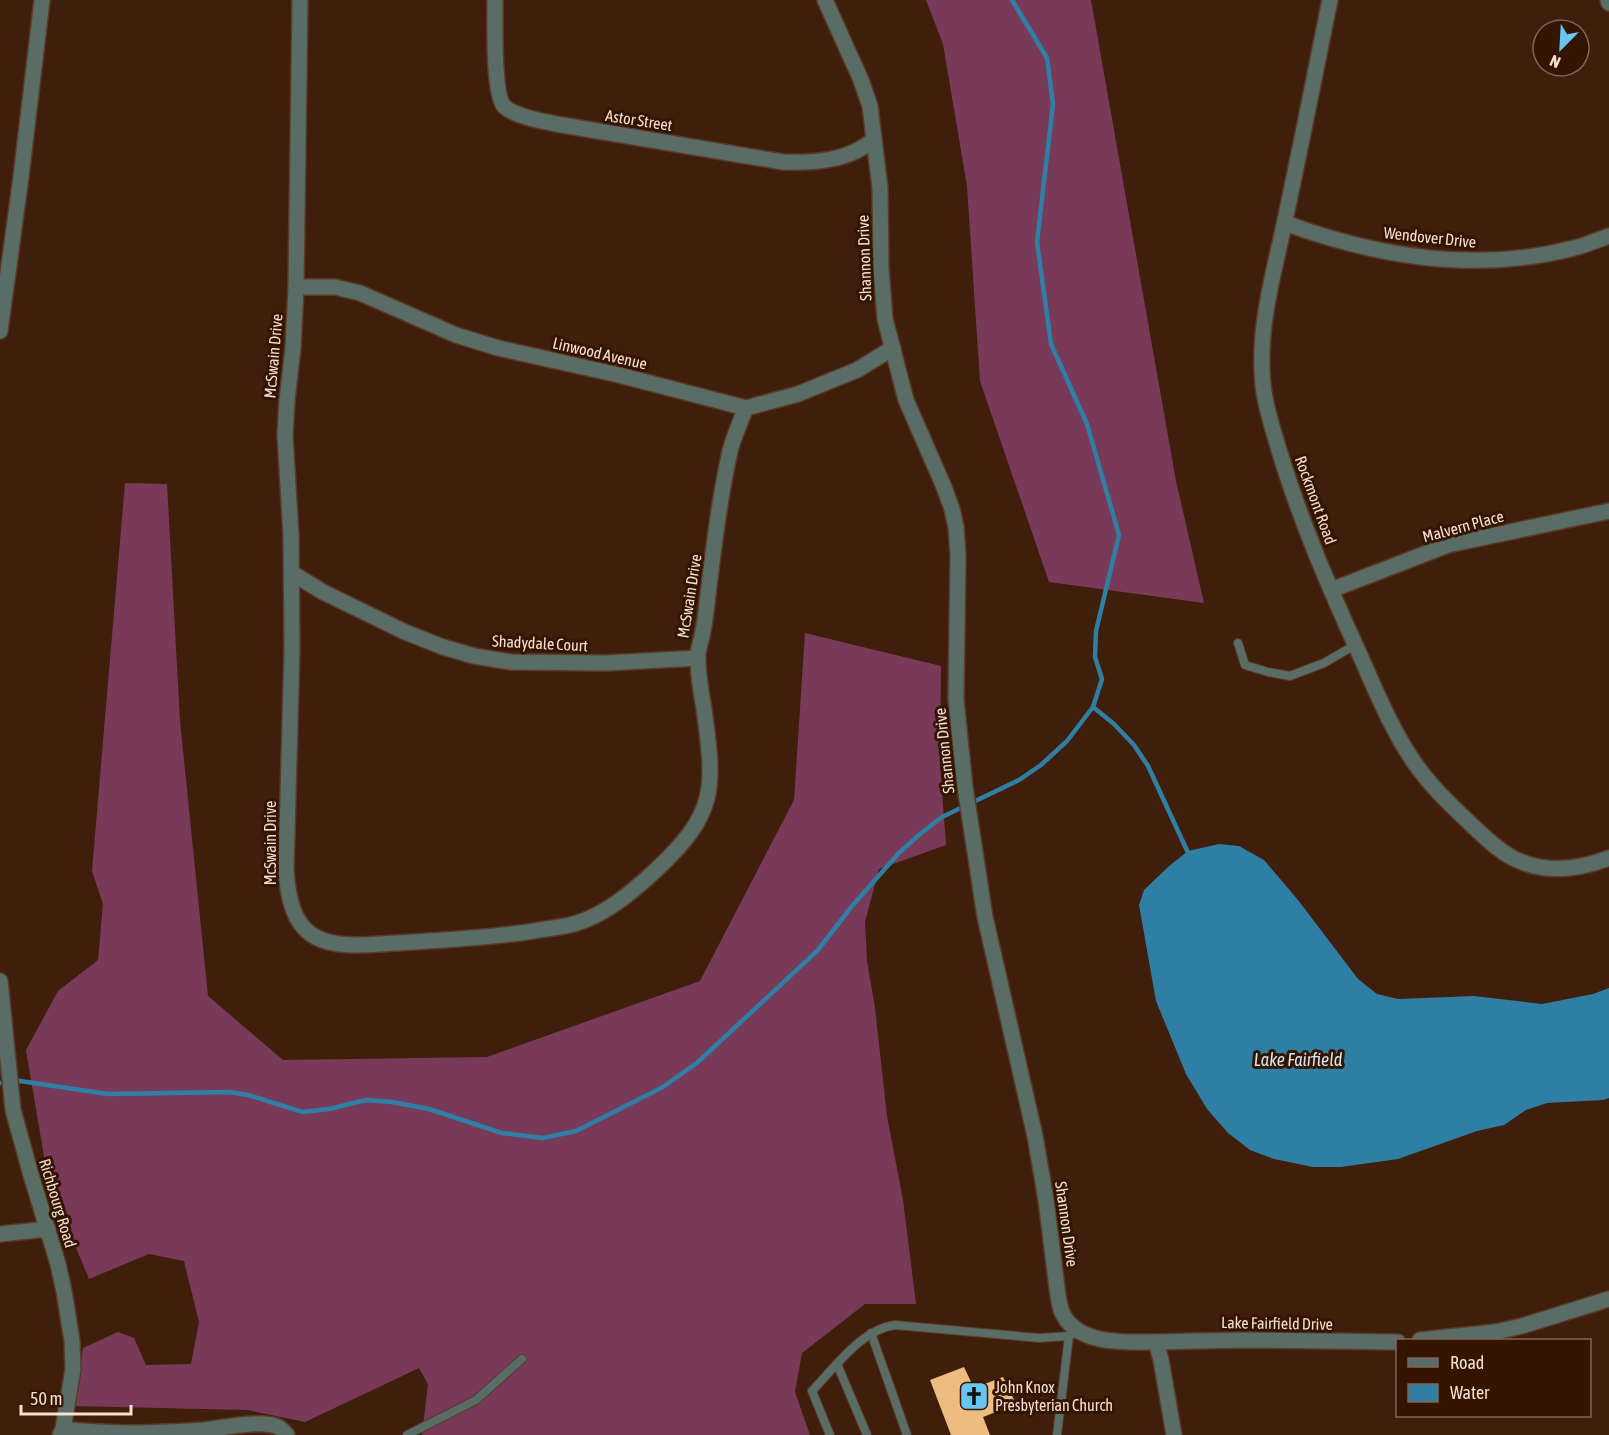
<svg xmlns="http://www.w3.org/2000/svg" width="1609" height="1435" viewBox="0 0 1609 1435" font-family="'Asap Condensed',sans-serif">
<rect width="100%" height="100%" fill="#3f1f0b"/>
<g fill="#793a59">
<polygon points="926,0 1091,0 1176,481 1204,603 1049,582 980,381 967,186 943,44"/>
<polygon points="125,483 167,484 180,721 208,996 283,1060 487,1057 700,981 794,800 805,633 941,666 940,764 946,845 879,869 865,922 867,961 875,1008 887,1116 903,1200 916,1304 865,1304 802,1353 795,1392 810,1435 422,1435 428,1384 419,1368 305,1422 247,1410 74,1406 83,1348 118,1332 134,1338 146,1365 191,1364 199,1322 184,1261 149,1254 89,1279 48,1180 26,1050 58,991 98,960 103,904 92,871"/>
</g>
<polygon fill="#2e7fa3" points="1219,844 1239,846 1264,860 1298,900 1358,979 1377,994 1398,999 1474,996 1542,1004 1593,994 1609,988 1609,1098 1603,1100 1547,1103 1526,1110 1504,1125 1477,1131 1398,1159 1341,1167 1313,1167 1274,1159 1250,1150 1228,1133 1207,1109 1186,1074 1156,1001 1139,905 1144,890 1168,867 1188,851"/>
<g fill="none" stroke-linecap="round" stroke-linejoin="round">
<g stroke="#2e7fa3" stroke-width="4.5">
<polyline points="1093,707 1114,724 1134,745 1148,766 1190,857"/>
<polyline points="0,1083 20,1081 108,1094 229,1092 248,1095 303,1112 329,1109 366,1100 392,1102 429,1109 502,1133 543,1138 576,1131 663,1087 698,1062 818,950 852,906 899,853 920,834 942,817 1019,780 1041,765 1067,741 1093,707 1102,679 1095,657 1096,631 1119,535 1087,424 1051,344 1037,242 1053,104 1047,58 1012,0"/>
</g>
</g>
<polygon fill="#edbc80" points="964,1367 974,1388 1003,1377 1016,1404 983,1417 990,1435 951,1435 930,1380"/>
<g fill="none" stroke-linecap="round" stroke-linejoin="round">
<g stroke="#583a27" stroke-width="10">
<g id="lane">
<polyline points="1238,643 1245,665 1268,672 1290,676 1324,663 1355,645"/>
<polyline points="871,1333 907,1435"/>
<polyline points="837,1364 867,1435"/>
<polyline points="407,1435 476,1400 522,1359"/>
<path d="M830,1435l-18,-44c22,-23 50,-62 83,-66l144,13 30,-2 10,-5"/>
<polyline points="1057,1435 1069,1336"/>
</g>
</g>
<g stroke="#583a27" stroke-width="18">
<g id="street">
<path d="M300,0l-4,287 -3,61 -6,52 -2,35 6,101 1,114 -6,219c4,68 30,80 94,75 49,-3 99,-5 148,-12 15,-3 31,-4 46,-8 31,-9 57,-31 81,-53 62,-58 60,-81 49,-162 -3,-18 -7,-38 -6,-56 1,-7 4,-15 5,-22 2,-9 3,-19 4,-28 6,-50 12,-102 23,-152 4,-15 10,-29 16,-43"/>
<path d="M495,0c0,20 -2,94 9,106 10,11 43,16 58,19l221,37c24,1 49,0 71,-10 7,-3 14,-8 20,-12"/>
<path d="M825,0l36,80 9,26 10,82 1,80 4,51 21,81 38,87 8,22 4,18 2,28 -2,145 9,87 20,130 50,219 11,64 12,96c1,4 2,10 3,14 14,36 64,32 95,32l5,18 13,75"/>
<path d="M1330,0c-15,73 -29,146 -45,220 -10,49 -25,98 -23,149 0,27 9,54 17,81 21,70 50,137 80,203 17,38 33,78 57,112 17,24 39,44 60,64 12,11 23,22 37,29 31,16 65,12 96,0"/>
<polyline points="1608,0 1609,3"/>
<path d="M1285,223c92,34 193,50 289,25 12,-3 23,-8 35,-12"/>
<polyline points="296,287 335,287 360,293 456,335 498,348 619,375 746,408 798,394 857,370 893,348"/>
<polyline points="0,331 21,177 42,0"/>
<polyline points="292,573 323,592 405,632 443,647 474,656 511,662 606,663 698,658"/>
<polyline points="1331,590 1448,545 1609,511"/>
<polyline points="0,981 13,1110 31,1175 58,1264 64,1291 72,1341 73,1369 63,1429 60,1435"/>
<polyline points="0,1234 48,1229"/>
<polyline points="1420,1340 1495,1332 1522,1326 1609,1299"/>
<polyline points="1156,1342 1243,1340 1398,1342"/>
<path d="M63,1429c47,6 93,4 140,1 22,-2 47,-9 69,-5 7,1 11,5 15,10"/>
</g>
</g>
<use href="#lane" stroke="#596c65" stroke-width="8"/>
<use href="#street" stroke="#596c65" stroke-width="15"/>
</g>
<defs>
<g id="church-square" transform="scale(1.5)"><rect x="-9" y="-9" width="18" height="18" rx="4" fill="#68c4f0" stroke="#341502"/><path d="M-1.2-6h2.4v3.5h3.3v2.4h-3.3V6h-2.4V-.1h-3.3v-2.4h3.3Z" fill="#111"/></g>
</defs>
<g fill-rule="evenodd">
<use href="#church-square" x="974" y="1396"/>
</g>
<g text-anchor="middle" stroke-width="6" stroke-linejoin="round" paint-order="stroke">
<g font-size="16" fill="#f5e0d3" stroke="#341502">
<text transform="translate(639 120) rotate(9)" y="6">Astor Street</text>
<text transform="translate(1430 237) rotate(6)" y="6">Wendover Drive</text>
<text transform="translate(864 258) rotate(-92)" y="6">Shannon Drive</text>
<text transform="translate(600 353) rotate(13)" y="6">Linwood Avenue</text>
<text transform="translate(273 356) rotate(-85)" y="6">McSwain Drive</text>
<text transform="translate(1316 500) rotate(70)" y="6">Rockmont Road</text>
<text transform="translate(1463 526) rotate(-15)" y="6">Malvern Place</text>
<text transform="translate(689 596) rotate(-81)" y="6">McSwain Drive</text>
<text transform="translate(540 643) rotate(3)" y="6">Shadydale Court</text>
<text transform="translate(944 751) rotate(-96)" y="6">Shannon Drive</text>
<text transform="translate(270 843) rotate(-90)" y="6">McSwain Drive</text>
<text transform="translate(58 1203) rotate(73)" y="6">Richbourg Road</text>
<text transform="translate(1067 1224) rotate(82)" y="6">Shannon Drive</text>
<text transform="translate(1277 1323) rotate(1)" y="6">Lake Fairfield Drive</text>
</g>
<g font-size="16" fill="#f5e0d3" stroke="#341502" text-anchor="start">
<text x="995" y="1393">John Knox<tspan x="995" dy="18">Presbyterian Church</tspan></text>
</g>
<g font-size="18" font-style="italic" fill="#d4e7f2" stroke="#341502">
<text x="1298" y="1066">Lake Fairfield</text>
</g>
</g>
<rect x="1396" y="1339" width="195" height="78" fill="#341502" stroke="#816656" stroke-width="1.5"/>
<rect x="1408" y="1358" width="30" height="9" fill="#596c65" stroke="#816656" stroke-width="1.5"/>
<text x="1450" y="1369" font-size="18" fill="#f5e0d3">Road</text>
<rect x="1408" y="1384" width="30" height="18" fill="#2e7fa3" stroke="#816656" stroke-width="1.5"/>
<text x="1450" y="1399" font-size="18" fill="#f5e0d3">Water</text>
<g transform="translate(1561 48) rotate(204)"><circle r="28" fill="#341502" stroke="#816656" stroke-width="1.5"/>
<path d="M0-4.5L10 22L0 15L-10 22Z" fill="#68c4f0"/>
<text y="-9" font-size="16" font-weight="bold" text-anchor="middle" fill="#f5e0d3">N</text>
</g>
<path d="M21 1405v9h110v-9" fill="none" stroke="#f5e0d3" stroke-width="3"/>
<text x="30" y="1405" font-size="18" fill="#f5e0d3" stroke="#341502" stroke-width="4.5" paint-order="stroke">50 m</text>
</svg>
